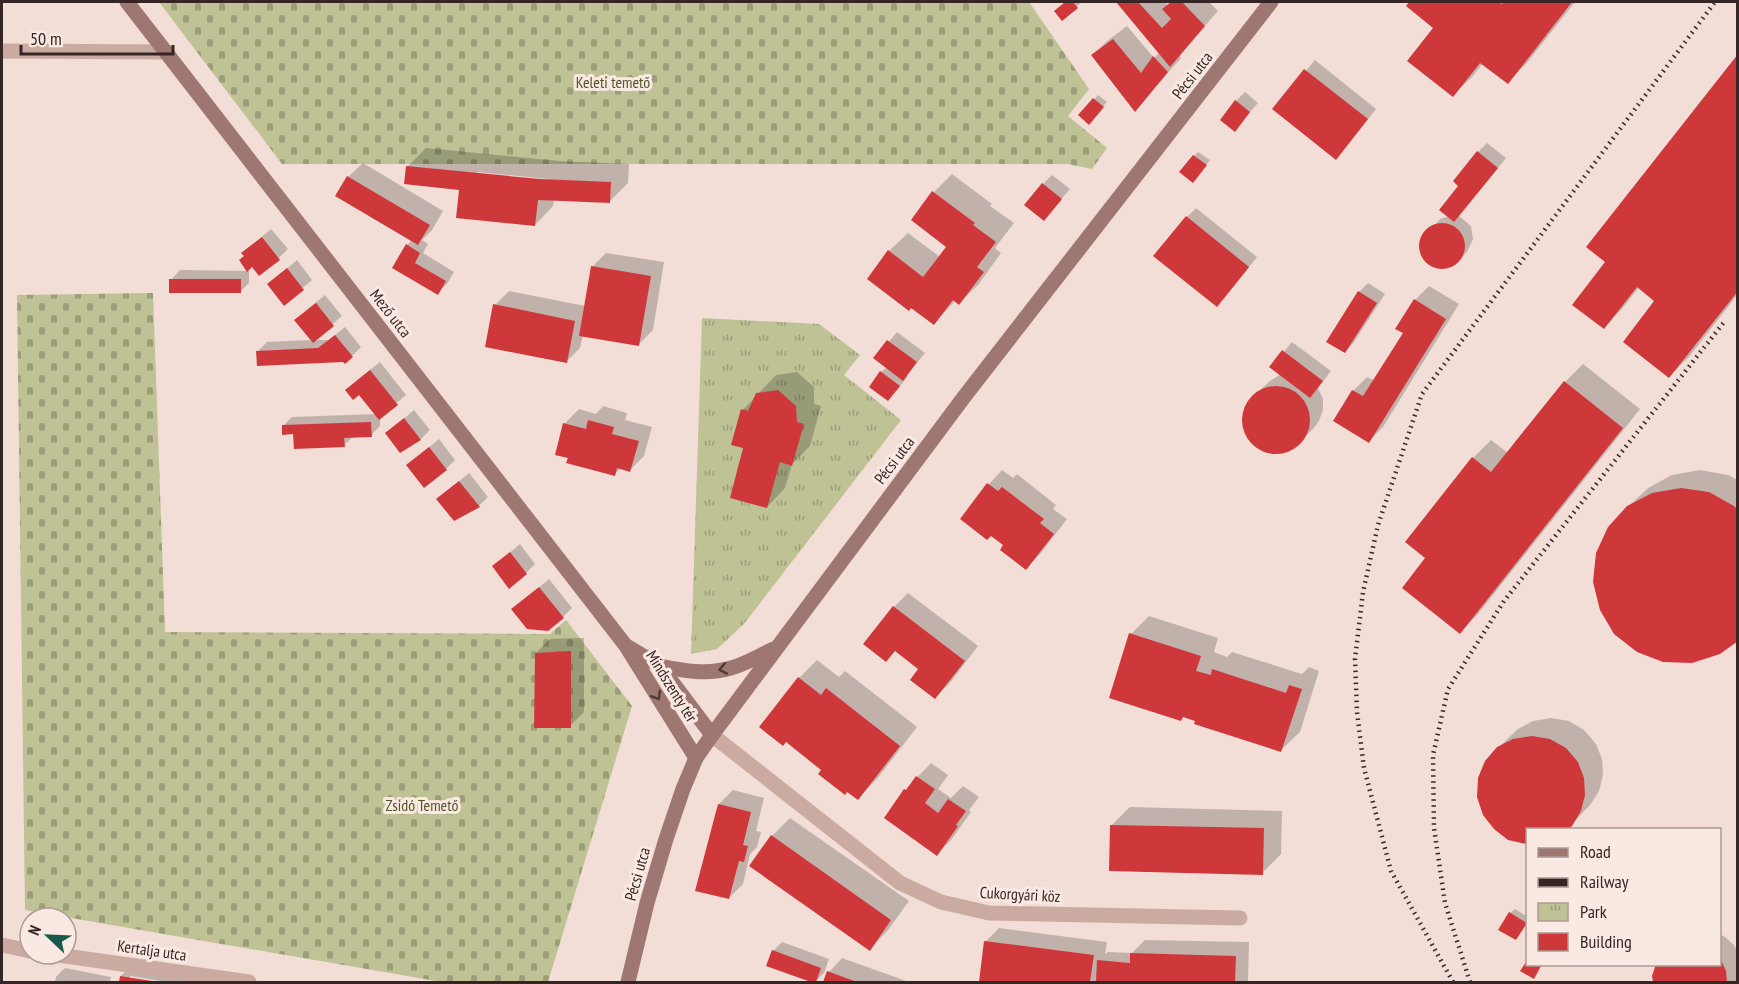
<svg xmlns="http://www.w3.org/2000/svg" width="1739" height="984" viewBox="0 0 1739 984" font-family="'PT Sans Narrow',sans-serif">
<defs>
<pattern id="cemetery-stones" width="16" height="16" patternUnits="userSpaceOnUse" patternTransform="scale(1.5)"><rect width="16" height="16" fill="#bfc295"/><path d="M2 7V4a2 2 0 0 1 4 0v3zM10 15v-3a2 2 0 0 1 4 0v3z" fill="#9c9d79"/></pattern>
<pattern id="park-tufts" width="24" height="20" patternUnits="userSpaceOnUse" patternTransform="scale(1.5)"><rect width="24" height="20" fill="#bfc295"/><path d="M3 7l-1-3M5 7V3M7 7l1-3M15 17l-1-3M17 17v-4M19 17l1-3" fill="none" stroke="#9c9d79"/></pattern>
</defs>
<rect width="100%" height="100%" fill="#f2ded6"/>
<g fill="url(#cemetery-stones)">
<polygon points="159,2 1029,2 1089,89 1068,116 1107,148 1092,169 1068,164 282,164"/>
<polygon points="153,293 165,632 550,634 566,620 632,706 548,982 442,982 25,910 17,295"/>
</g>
<polygon fill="url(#park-tufts)" points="702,318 819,324 860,355 844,375 901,420 744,624 717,649 691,654"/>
<g fill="#0003" fill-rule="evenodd">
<polygon points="1066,2 1081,3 1062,19 1060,7"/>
<polygon points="1118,2 1165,2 1168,5 1172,2 1209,2 1218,11 1179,55 1181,58 1135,110 1093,55 1107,41 1127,26 1154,58 1160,52"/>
<polygon points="1411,2 1575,2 1526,64 1507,82 1483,63 1472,77 1453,95 1436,28 1408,6"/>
<polygon points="1738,56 1738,294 1688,358 1669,376 1656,301 1639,287 1622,309 1604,327 1607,262"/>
<polygon points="1315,60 1376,109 1345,148 1336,158 1274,109"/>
<polygon points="1245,92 1258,103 1234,130 1236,101"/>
<polygon points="1098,95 1107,102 1089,122 1080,115"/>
<polygon points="1487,143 1506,158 1459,216 1471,226 1473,239 1467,252 1458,261 1445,268 1431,265 1422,254 1422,240 1440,219 1449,216 1460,185 1478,152"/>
<path d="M426,148l133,13 70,3 -1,19 -19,19 -55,-2 -1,6 -18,19 -74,-37 -54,-21zM477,172l71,7 -1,3 -70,-7z"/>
<polygon points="1198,152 1210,160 1197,177 1194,156"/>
<polygon points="363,163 443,211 432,230 422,240 428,244 423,253 454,272 447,284 437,293 394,267 407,245 412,240 337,196 349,176"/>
<polygon points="952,174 992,204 990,206 1014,223 995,248 1001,253 978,285 959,303 956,300 934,323 889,251 908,233 940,257 948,246 934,192"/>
<polygon points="1052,175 1070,189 1044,219 1043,184"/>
<polygon points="1196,208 1257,257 1226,296 1217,305 1187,217"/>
<polygon points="271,229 288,249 279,258 245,256 243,253"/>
<polygon points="606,253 664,262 653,330 639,344 583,335 580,348 566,362 495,305 509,291 585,306 592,267"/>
<polygon points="297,260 312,280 284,304 269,284"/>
<polygon points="180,270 249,271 249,283 240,292 171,280"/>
<polygon points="1368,283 1385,294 1354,342 1345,352 1359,292"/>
<polygon points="1429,286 1459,304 1383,427 1369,441 1335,420 1353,391 1367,377 1375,381 1405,333 1415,300"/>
<polygon points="325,295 342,316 314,340 329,340 345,327 361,347 352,356 258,351 267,342 312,340 305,311"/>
<polygon points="897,332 925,353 907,375 908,376 897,390 888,399 881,372 887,367 875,358"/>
<polygon points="1292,342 1331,371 1318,388 1323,399 1323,410 1319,421 1313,429 1291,449 1281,452 1272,452 1262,449 1254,444 1248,436 1244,426 1244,415 1248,404 1255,395 1270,381 1281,374 1271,367"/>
<polygon points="380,362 406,395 380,417 380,426 371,435 354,436 344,445 295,433 283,426 292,417 376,414 356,381"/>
<polygon points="1583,364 1640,409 1478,614 1460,632 1427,558 1473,458 1491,440 1508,453 1565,382"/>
<polygon points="797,372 814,387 814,404 821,406 810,446 792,464 785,488 767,507 745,447 743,410 776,375"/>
<polygon points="603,406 627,413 625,420 652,427 644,456 630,470 621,468 614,475 556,453 565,423 579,409 596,414"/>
<polygon points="414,410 430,430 421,439 400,451 387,433"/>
<polygon points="439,439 455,460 446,469 408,465"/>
<polygon points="1002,470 1013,478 1017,474 1056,505 1053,509 1067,519 1040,554 1026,568 1005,545 991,534 962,519 989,484"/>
<polygon points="1700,470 1728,475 1738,480 1738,640 1628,507 1648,488 1672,475"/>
<polygon points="469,473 488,497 479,506 438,499"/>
<polygon points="520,544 535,564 526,573 494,566"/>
<polygon points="549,579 572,608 563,617 513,609"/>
<polygon points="908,593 978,646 949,684 935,697 920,669 894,607"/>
<polygon points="1149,616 1218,638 1214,652 1227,657 1232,652 1302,674 1309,667 1319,671 1300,732 1281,750 1184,716 1181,719 1131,634"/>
<polygon points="584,638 584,712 570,726 536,653 550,639"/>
<polygon points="817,660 839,677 845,671 917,727 876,780 858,798 823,770 799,678"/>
<polygon points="1551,718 1569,721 1584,730 1596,744 1602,759 1603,775 1599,791 1590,805 1571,825 1528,830 1528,843 1509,838 1498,748 1518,729 1533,721"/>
<polygon points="931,763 948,775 938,789 951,798 963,786 979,797 969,810 971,812 951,840 937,854 886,818 906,789"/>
<polygon points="733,790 764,798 756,831 761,832 757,847 750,854 743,884 729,898 719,804"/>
<polygon points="1130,807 1282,811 1281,854 1262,873 1112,825"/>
<polygon points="790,818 909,901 888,930 870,949 772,836"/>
<polygon points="1515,909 1528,917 1528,922 1516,938 1510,913"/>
<polygon points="999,928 1107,942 1105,954 1108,952 1132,953 1145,940 1249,942 1248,982 980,982 985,942"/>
<polygon points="1720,934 1725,937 1734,945 1738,953 1737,982 1654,982 1654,976 1720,964"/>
<polygon points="782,942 829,959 824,973 815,982 768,965 773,951"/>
<polygon points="842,958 909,982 825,982 829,972"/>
<polygon points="135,962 223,982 167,982 130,976 130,979 150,982 120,982 121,976"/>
<polygon points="65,968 111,977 110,982 55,982 56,977"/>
</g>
<g fill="#cf383a">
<polygon points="1065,2 1073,2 1078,8 1062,21 1054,11"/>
<polygon points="1116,2 1138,2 1162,28 1171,19 1162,9 1171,2 1182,2 1205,26 1170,67"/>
<polygon points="1409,2 1498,2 1502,4 1504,2 1572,2 1508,84 1480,63 1453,97 1407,61 1433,28 1406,6"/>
<polygon points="1113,39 1141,73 1153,56 1168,72 1135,112 1091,55"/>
<polygon points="1738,54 1738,291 1669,378 1623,342 1654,301 1637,287 1604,329 1572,305 1605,262 1586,247"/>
<polygon points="1304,69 1368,119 1336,160 1272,109"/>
<polygon points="1093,98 1104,107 1089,125 1078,115"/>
<polygon points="1235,100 1250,112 1235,132 1220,120"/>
<polygon points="1477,151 1498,168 1454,222 1439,210 1458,186 1453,181"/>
<polygon points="1193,155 1207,165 1193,183 1179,172"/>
<polygon points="406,166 540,179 611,182 610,203 538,200 535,226 456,218 459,190 404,184"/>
<polygon points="347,176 430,225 418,245 335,196"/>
<polygon points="1042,183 1062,199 1044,221 1024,205"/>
<polygon points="932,191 975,223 973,225 996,242 977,267 984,272 959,305 953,300 934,325 911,308 909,311 867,279 888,250 923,277 946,247 911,220"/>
<polygon points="1186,216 1249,267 1217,307 1153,256"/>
<circle cx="1442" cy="246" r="23"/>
<polygon points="262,237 280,260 259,276 252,267 247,272 239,260 244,256 241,253"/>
<polygon points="406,244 420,253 415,263 446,281 438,295 392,268"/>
<polygon points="591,266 651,276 639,346 579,336"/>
<polygon points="287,268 304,290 284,306 267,284"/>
<rect x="169" y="279" width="72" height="14"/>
<polygon points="1358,291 1377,303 1345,353 1326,342"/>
<polygon points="1414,299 1446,319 1369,443 1333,421 1352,390 1363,396 1403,333 1395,329"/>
<polygon points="316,303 334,326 313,343 294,320"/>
<polygon points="493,304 575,321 567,363 485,347"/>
<polygon points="335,335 353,357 345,364 343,362 257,366 256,351 318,348"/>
<polygon points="887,340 917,362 903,381 873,358"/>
<polygon points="1282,350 1323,381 1310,398 1269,367"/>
<polygon points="370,370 398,405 379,420 359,395 353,400 345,390"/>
<polygon points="880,371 900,386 888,401 869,387"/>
<polygon points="1564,381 1623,428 1460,634 1402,588 1425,558 1405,542 1472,457 1491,472"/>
<circle cx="1276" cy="420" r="34"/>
<polygon points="778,390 796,406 797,422 804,424 792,466 780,462 767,508 730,498 743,448 731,445 741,409 748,411 756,393"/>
<polygon points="404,418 421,440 400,453 385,433"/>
<polygon points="588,420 614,427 612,434 639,441 630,472 617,468 615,476 566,463 568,458 555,455 563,423 586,429"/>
<polygon points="371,422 372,437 344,438 345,447 294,449 293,434 282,435 282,425"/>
<polygon points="429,447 447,470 424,488 406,465"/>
<polygon points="459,481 480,507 454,521 436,499"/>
<polygon points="987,483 998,491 1002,487 1044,519 1040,523 1054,534 1026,570 1000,550 1003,545 991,536 987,540 960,519"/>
<polygon points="1681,488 1709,492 1734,506 1738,510 1738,641 1720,654 1692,663 1663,662 1637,652 1614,634 1600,610 1593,582 1596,553 1608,527 1627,506 1652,493"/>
<polygon points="510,552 527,574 509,589 492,566"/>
<polygon points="539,587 564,618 548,631 527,629 511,609"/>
<polygon points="893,606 965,661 935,699 910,680 918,669 895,651 886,662 863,644"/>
<polygon points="1129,633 1201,656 1196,671 1211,675 1212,669 1286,693 1289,685 1302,689 1281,752 1194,724 1195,721 1183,717 1181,721 1109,698"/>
<polygon points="571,651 571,728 534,728 535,653"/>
<polygon points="798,677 821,695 826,688 900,746 858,800 847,792 845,795 818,774 821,770 786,742 783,746 759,727"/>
<polygon points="1532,736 1550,739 1566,748 1578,762 1584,778 1585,795 1581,811 1572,826 1568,830 1528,830 1526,844 1508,840 1494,829 1483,815 1477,797 1478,778 1485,761 1497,747 1513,739"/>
<polygon points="916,776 935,789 925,803 938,813 948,799 966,811 956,825 958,826 937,856 884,818 904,789 906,790"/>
<polygon points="718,804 751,812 743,845 748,846 744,862 739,861 729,899 695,891"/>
<polygon points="1110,825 1264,828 1263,875 1109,871"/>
<polygon points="771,835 891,920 870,951 749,866"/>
<polygon points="1509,912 1527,923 1516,940 1498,930"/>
<polygon points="984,941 1094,955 1090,982 979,982"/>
<polygon points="772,950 821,968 816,982 811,982 766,966"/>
<polygon points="1130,953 1236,956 1235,982 1096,982 1097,960 1130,963"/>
<polygon points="1720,958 1726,971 1727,982 1653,982 1652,976 1656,964 1720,964"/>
<polygon points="1528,959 1528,964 1542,964 1534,979 1520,971"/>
<polygon points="827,971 857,982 823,982"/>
<polygon points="120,976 152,981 152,982 119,982"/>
</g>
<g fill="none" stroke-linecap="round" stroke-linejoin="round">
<g stroke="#cbaaa1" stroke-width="15">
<polyline points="2,51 167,52"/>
<polyline points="712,735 900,883 941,902 989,913 1240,918"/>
<polyline points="2,945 30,951"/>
<polyline points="51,954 249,982"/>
</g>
<g stroke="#9e7773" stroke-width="15">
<polyline points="127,2 626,646 696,758"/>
<polyline points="628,647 660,666 712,735"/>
<path d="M660,666c24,5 47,9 71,2 15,-4 29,-13 43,-19"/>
<polyline points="628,982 647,903 666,839 683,789 696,758 712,735 964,397 1271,2"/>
</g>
<g stroke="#352525" stroke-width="4.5" stroke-dasharray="1.5 4.5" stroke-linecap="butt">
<polyline points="1453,982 1391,871 1364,768 1357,712 1355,659 1363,592 1378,525 1422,394 1715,2"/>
<polyline points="1470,982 1445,903 1434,828 1433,755 1448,689 1504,601 1725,321"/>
</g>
</g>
<defs><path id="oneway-chevron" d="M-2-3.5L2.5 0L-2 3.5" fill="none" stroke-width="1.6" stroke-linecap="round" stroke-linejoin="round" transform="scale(1.5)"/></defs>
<g stroke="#4f3a38">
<use href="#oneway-chevron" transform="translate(723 669) rotate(169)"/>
<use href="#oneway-chevron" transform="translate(657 696) rotate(58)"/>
</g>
<g text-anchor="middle" stroke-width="6" stroke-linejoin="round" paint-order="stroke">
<g font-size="16" fill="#352525" stroke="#fae9e2">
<text transform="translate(1192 75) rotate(-52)" y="6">Pécsi utca</text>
<text transform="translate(391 313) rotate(52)" y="6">Mező utca</text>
<text transform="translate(894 460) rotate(-53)" y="6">Pécsi utca</text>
<text transform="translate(672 686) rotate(58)" y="6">Mindszenty tér</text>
<text transform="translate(637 874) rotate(-74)" y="6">Pécsi utca</text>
<text transform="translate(1020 894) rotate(3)" y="6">Cukorgyári köz</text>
<text transform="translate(152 950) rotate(8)" y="6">Kertalja utca</text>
</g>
<g font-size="16" fill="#505527" stroke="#fae9e2">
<text x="613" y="88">Keleti temető</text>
<text x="422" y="811">Zsidó Temető</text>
</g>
</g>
<rect width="1739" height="984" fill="none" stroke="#352525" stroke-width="6"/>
<rect x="1526" y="828" width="195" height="138" fill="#fae9e2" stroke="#ab9b96" stroke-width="1.5"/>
<rect x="1538" y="848" width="30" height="9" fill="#9e7773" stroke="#ab9b96" stroke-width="1.5"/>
<text x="1580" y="858" font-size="18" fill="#352525">Road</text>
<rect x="1538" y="878" width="30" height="9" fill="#352525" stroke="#ab9b96" stroke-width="1.5"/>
<text x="1580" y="888" font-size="18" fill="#352525">Railway</text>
<rect x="1538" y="903" width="30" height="18" fill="url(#park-tufts)" stroke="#ab9b96" stroke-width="1.5"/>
<text x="1580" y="918" font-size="18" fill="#352525">Park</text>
<rect x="1538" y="933" width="30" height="18" fill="#cf383a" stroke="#ab9b96" stroke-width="1.5"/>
<text x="1580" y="948" font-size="18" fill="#352525">Building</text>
<g transform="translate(48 936) rotate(293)"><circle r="28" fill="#fae9e2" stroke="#ab9b96" stroke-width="1.5"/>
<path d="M0-4.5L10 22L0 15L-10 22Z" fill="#18594c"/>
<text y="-9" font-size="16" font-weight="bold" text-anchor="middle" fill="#352525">N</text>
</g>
<path d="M21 45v9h152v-9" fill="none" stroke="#352525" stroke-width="3"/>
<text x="30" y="45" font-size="18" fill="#352525" stroke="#fae9e2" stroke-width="4.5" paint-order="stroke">50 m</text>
</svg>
